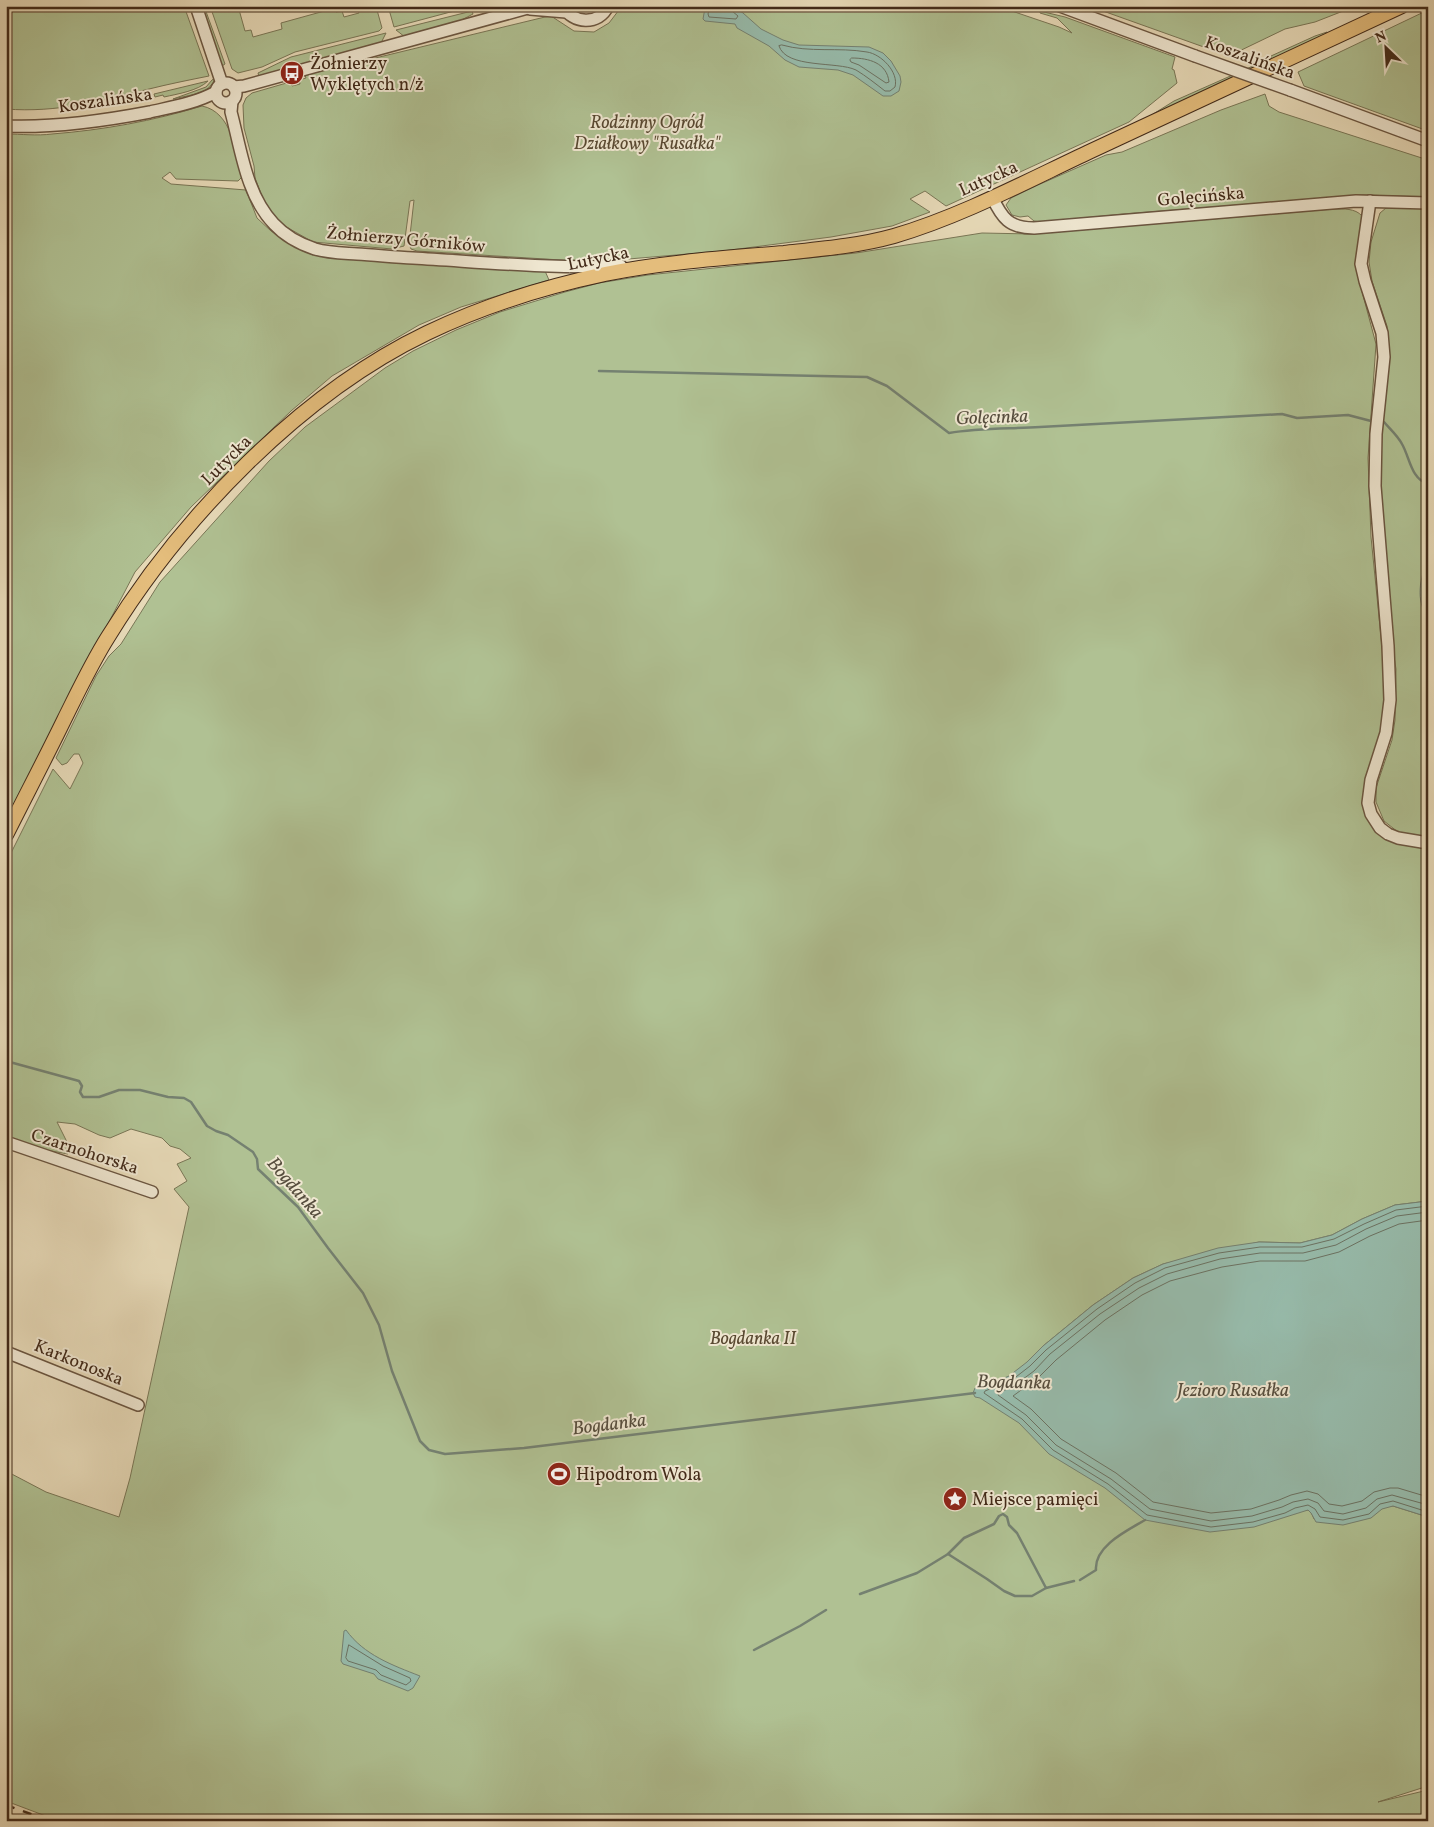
<svg xmlns="http://www.w3.org/2000/svg" width="1434" height="1827" viewBox="0 0 1434 1827" font-family="Vollkorn,serif">
<rect width="100%" height="100%" fill="#e7dab8"/>
<filter id="stains"><feTurbulence type="fractalNoise" baseFrequency=".004" numOctaves="4"/><feColorMatrix values="0 0 0 0 .2 0 0 0 0 .09 0 0 0 0 .02 0 0 0 .5 -.17"/></filter>
<radialGradient id="worn" r=".72"><stop offset=".6" stop-color="#630" stop-opacity="0"/><stop offset="1" stop-color="#630" stop-opacity=".3"/></radialGradient>
<g fill="#b0c193" stroke="#797656">
<path d="M6,6h178l25,70c-20,4 -40,8 -60,13 -48,12 -92,24 -143,20z"/>
<polygon points="200,6 204,6 225,64 222,66"/>
<polygon points="210,6 238,6 245,31 251,30 253,37 282,29 281,23 328,10 327,6 334,6 336,12 342,11 344,17 359,13 358,9 364,8 366,10 369,10 368,7 374,6 377,10 382,28 379,31 295,52 262,67 238,73 232,69"/>
<polygon points="388,6 473,6 394,27"/>
<polygon points="622,6 997,6 1059,27 1072,33 1057,18 1040,13 1040,11 1065,17 1175,57 1172,69 1174,70 1177,83 1129,122 946,206 925,191 910,199 930,212 892,226 831,237 723,251 593,262 417,251 411,249 409,244 414,200 410,201 404,246 392,249 313,242 281,224 265,204 255,178 254,166 244,128 243,105 246,98 252,93 290,82 292,86 300,84 299,80 306,78 305,75 545,17 551,16 574,31 594,32 609,23"/>
<polygon points="1089,6 1356,6 1315,22 1285,29 1229,56"/>
<polygon points="1428,10 1428,131 1304,86 1298,72"/>
<polygon points="472,11 473,14 452,25 405,37 396,30"/>
<polygon points="1327,32 1326,35 1150,116 1174,101 1271,58 1271,56 1315,36"/>
<polygon points="386,33 381,43 259,77 258,73 291,57"/>
<path d="M215,78c-5,17 -27,17 -42,21l33,-12 6,-7z"/>
<path d="M208,81c-10,10 -31,13 -44,16l-1,-2 -8,2 -1,-3z"/>
<polygon points="1265,94 1269,106 1279,112 1428,160 1428,197 1363,195 1124,214 1041,222 1034,221 1028,216 1020,217 1012,215 1006,205 1011,198 1038,185 1106,155 1122,152 1221,110"/>
<path d="M202,106c30,6 34,46 40,71l-4,4 -62,-2 -6,-7 -8,6 9,6 75,6 11,28 14,13 24,14 250,26 4,9 -88,27 -42,18 -87,51 -41,35 -100,96 -56,65 -129,247v-685c15,0 31,2 46,0 51,-4 101,-13 150,-28z"/>
<polygon points="1393,207 1428,209 1428,838 1398,832 1384,821 1376,802 1376,788 1392,740 1395,720 1396,669 1391,638 1378,483 1382,409 1388,371 1387,326 1372,281 1369,262 1371,242 1380,213 1386,208"/>
<path d="M1333,209c11,0 22,-1 29,7l-6,53 20,75 -8,114 3,79 14,140 -1,35 -15,109 59,26v354l-33,4 -33,14 -30,16 -32,8 -41,-1 -96,22 -30,14 -40,27 -50,41 249,165 16,-1 3,2 3,7 36,-12 43,-1 35,11v269l-50,16 50,-12v31h-1369l-53,-20v-330l40,21 73,25 11,-39 59,-271 -15,-18 13,-8 -10,-17 14,-6 -11,-9 -10,-3 -8,-8 -31,-9 -21,9 -11,-3 -24,-11 -18,-2 11,22v10l-33,-6 -29,-11v-274l47,-94 17,20 13,-26 -4,-9h-5l-7,9 -5,2 -6,-7 40,-82 13,-20 12,-12 39,-62 109,-121 36,-34 80,-59 28,-17 43,-21 44,-18 65,-20 34,-9 49,-8 208,-22 126,-20 50,1z"/>
</g>
<g fill="#97bbab" stroke="#758171">
<polygon points="709,6 733,6 743,13 761,29 783,40 799,45 869,47 883,53 891,61 900,76 901,82 899,91 891,96 883,96 853,75 838,70 799,67 785,60 769,46 737,28 735,24 705,21 703,19 705,8"/>
<path d="M1428,560v57c-13,-16 -8,-40 0,-57z"/>
<polygon points="1428,1201 1428,1517 1393,1506 1382,1509 1371,1518 1343,1525 1316,1522 1311,1513 1308,1510 1254,1527 1210,1532 1145,1520 1105,1488 1049,1454 1019,1423 980,1398 975,1397 973,1393 975,1388 992,1383 1009,1376 1027,1362 1043,1346 1093,1305 1133,1278 1163,1264 1218,1248 1259,1242 1300,1243 1332,1235 1362,1219 1395,1205"/>
<path d="M346,1630c18,25 46,35 74,46l-7,12 -5,3 -30,-12 -4,-5 -31,-10 -2,-3 3,-30z"/>
</g>
<g fill="none" stroke-linecap="round" stroke-linejoin="round">
<g stroke="#6c7262" stroke-width="1">
<polyline points="710,6 708,14 709,17 736,19 738,16 732,11 731,6"/>
<path d="M782,45c28,8 56,2 85,7 14,2 32,20 28,35l-5,4h-5c-9,-7 -19,-15 -29,-21 -19,-9 -70,-1 -77,-24z"/>
<path d="M852,58c17,0 35,5 37,24l-3,1 -27,-18 -8,-3 -1,-2z"/>
<polyline points="1428,1206 1396,1210 1364,1224 1334,1239 1302,1247 1260,1247 1219,1253 1165,1268 1135,1283 1097,1309 1046,1350 1030,1366 1012,1380 985,1391 984,1393 1022,1419 1053,1450 1108,1484 1147,1515 1211,1527 1253,1522 1285,1513 1295,1508 1308,1505 1315,1509 1320,1517 1343,1520 1369,1514 1380,1504 1393,1501 1428,1512"/>
<polyline points="1428,1212 1397,1216 1366,1229 1336,1245 1303,1253 1260,1253 1220,1259 1167,1274 1139,1288 1100,1314 1050,1354 1034,1371 1015,1385 999,1393 998,1395 1026,1415 1056,1445 1111,1479 1150,1509 1211,1521 1252,1516 1282,1507 1293,1502 1308,1499 1318,1503 1324,1511 1343,1514 1366,1508 1377,1499 1392,1495 1428,1505"/>
<polyline points="1428,1220 1399,1224 1370,1236 1339,1252 1305,1261 1260,1261 1222,1267 1170,1281 1142,1295 1105,1320 1056,1360 1039,1377 1013,1396 1031,1409 1061,1439 1116,1473 1153,1502 1211,1513 1251,1509 1279,1500 1291,1495 1307,1491 1318,1494 1329,1504 1342,1506 1362,1501 1374,1492 1390,1488 1398,1488 1428,1497"/>
<polygon points="349,1645 383,1666 410,1678 411,1681 406,1685 381,1675 376,1670 348,1661 346,1658"/>
</g>
<g stroke="#758171" stroke-width="2.5">
<path d="M599,371l268,6 20,9 62,47c30,-5 60,-4 91,-6 80,-5 161,-8 242,-13l15,4 51,-3 23,6"/>
<path d="M1384,422c6,7 14,14 18,22 8,14 9,35 26,40"/>
<polyline points="6,1061 79,1081 82,1086 80,1092 83,1097 99,1097 119,1090 140,1090 168,1097 184,1098 191,1102 207,1126 216,1131 228,1135 253,1152 257,1159 258,1169 298,1207 328,1248 363,1293 379,1325 392,1371 420,1441 429,1450 445,1454 524,1448 975,1393"/>
<polyline points="948,1554 964,1538 994,1524 999,1516 1003,1514 1007,1517 1009,1525 1017,1533 1046,1588 1074,1581"/>
<path d="M1080,1580l16,-10c-2,-24 32,-40 49,-50"/>
<polyline points="860,1594 917,1573 948,1554 987,1579 1004,1591 1015,1596 1032,1596 1046,1588"/>
<polyline points="754,1650 800,1626 826,1610"/>
</g>
<g stroke="#6b5641" stroke-width="14">
<g id="minor">
<polyline points="196,6 222,84"/>
<path d="M563,6c9,18 36,20 45,0"/>
<polyline points="1060,6 1195,56"/>
<polyline points="530,9 566,12"/>
<circle cx="226" cy="93" r="10"/>
<polyline points="234,87 244,86 535,6"/>
<polyline points="1290,90 1428,141"/>
<path d="M232,101l-1,11c10,37 15,83 43,112 11,12 26,20 41,25 14,4 28,4 42,5 18,1 37,3 56,4 70,4 139,11 208,8"/>
<path d="M6,126c49,2 97,-5 144,-14 22,-5 46,-9 66,-20"/>
<path d="M992,197c10,21 17,31 42,31l322,-27 72,2"/>
<polyline points="1370,201 1361,264 1365,281 1382,333 1384,357 1376,434 1375,486 1388,646 1390,700 1386,733 1371,780 1368,803 1371,814 1380,828 1388,834 1398,838 1428,843"/>
<polyline points="6,1142 152,1192"/>
<polyline points="6,1352 138,1405"/>
</g>
</g>
<g stroke="#422a19" stroke-width="16">
<path id="major" d="M6,835c19,-38 39,-76 58,-115 14,-28 27,-56 44,-83 73,-119 192,-243 319,-304 56,-27 117,-46 178,-59 59,-12 120,-16 179,-21 37,-4 74,-7 110,-17 68,-20 133,-55 197,-85 104,-48 207,-97 311,-145"/>
</g>
<use href="#minor" stroke="#efe7d1" stroke-width="11"/>
<use href="#major" stroke="#e4bd7c" stroke-width="14"/>
<g stroke="#422a19" stroke-width="2.5" stroke-dasharray="9 9" stroke-linecap="butt">
<polyline points="6,1805 50,1821"/>
<polyline points="6,1818 13,1821"/>
</g>
<g stroke="#6b5641" stroke-width="14" stroke-linecap="butt">
<polyline id="minor-bridge" points="1195,56 1290,90"/>
</g>
<use href="#minor-bridge" stroke="#efe7d1" stroke-width="11"/>
</g>
<defs>
<g id="bus-disc" transform="scale(1.25)"><circle r="9.5" fill="#8f2418" stroke="#efe7d1"/><path d="M-5-6H5V4H4V6H2V4H-2V6H-4V4H-5ZM-3.5-4V0h7V-4ZM-3.5 1.2v1.5H-2V1.2ZM2 1.2v1.5H3.5V1.2Z" fill="#fff"/></g>
<g id="stadium-disc" transform="scale(1.25)"><circle r="9.5" fill="#8f2418" stroke="#efe7d1"/><path d="M0-5a6.5 5 0 1 0 0 10a6.5 5 0 1 0 0-10ZM-3.5-1.8h7v3.6h-7Z" fill="#fff"/></g>
<g id="sight-disc" transform="scale(1.25)"><circle r="9.5" fill="#8f2418" stroke="#efe7d1"/><path d="M0-6L1.8-2.2L6-1.7L2.9 1.2L3.7 5.4L0 3.3L-3.7 5.4L-2.9 1.2L-6-1.7L-1.8-2.2Z" fill="#fff"/></g>
</defs>
<g fill-rule="evenodd">
<use href="#bus-disc" x="292" y="73"/>
<use href="#stadium-disc" x="559" y="1474"/>
<use href="#sight-disc" x="955" y="1499"/>
</g>
<g text-anchor="middle" stroke-width="4" stroke-linejoin="round" paint-order="stroke">
<g font-size="18" fill="#422a19" stroke="#efe7d1">
<text transform="translate(1250 57) rotate(20)" y="6">Koszalińska</text>
<text transform="translate(105 100) rotate(-8)" y="6">Koszalińska</text>
<text transform="translate(988 178) rotate(-24)" y="6">Lutycka</text>
<text transform="translate(1201 196) rotate(-5)" y="6">Golęcińska</text>
<text transform="translate(406 239) rotate(5)" y="6">Żołnierzy Górników</text>
<text transform="translate(598 258) rotate(-12)" y="6">Lutycka</text>
<text transform="translate(226 460) rotate(-45)" y="6">Lutycka</text>
<text transform="translate(85 1151) rotate(18)" y="6">Czarnohorska</text>
<text transform="translate(79 1362) rotate(22)" y="6">Karkonoska</text>
</g>
<g font-size="18" fill="#422a19" stroke="#efe7d1" text-anchor="start">
<text x="310" y="69">Żołnierzy<tspan x="310" dy="21">Wyklętych n/ż</tspan></text>
<text x="576" y="1480">Hipodrom Wola</text>
<text x="972" y="1505">Miejsce pamięci</text>
</g>
<g font-size="18" font-style="italic" fill="#584831" stroke="#efe7d1">
<text x="647" y="128">Rodzinny Ogród<tspan x="647" dy="21">Działkowy "Rusałka"</tspan></text>
<text x="753" y="1344">Bogdanka II</text>
</g>
<g font-size="19" font-style="italic" fill="#574e3e" stroke="#efe7d1">
<text transform="translate(992 416) rotate(-2)" y="7">Golęcinka</text>
<text transform="translate(296 1187) rotate(49)" y="7">Bogdanka</text>
<text transform="translate(1014 1381) rotate(1)" y="7">Bogdanka</text>
<text x="1233" y="1396">Jezioro Rusałka</text>
<text transform="translate(609 1423) rotate(-7)" y="7">Bogdanka</text>
</g>
</g>
<rect width="1434" height="1827" fill="none" stroke="#e7dab8" stroke-width="25"/>
<rect x="8" y="8" width="1419" height="1812" fill="none" stroke="#422a19" stroke-width="2.5"/>
<rect x="12" y="12" width="1409" height="1802" fill="none" stroke="#422a19"/>
<g transform="translate(1386 48) rotate(335)" stroke="#efe7d1" stroke-width="4" paint-order="stroke">
<path d="M0-4L9 19L0 12L-9 19Z" fill="#422a19"/>
<text y="-8" font-size="14" font-weight="bold" text-anchor="middle" fill="#422a19">N</text>
</g>
<rect width="100%" height="100%" filter="url(#stains)"/>
<rect width="100%" height="100%" fill="url(#worn)"/>
</svg>
